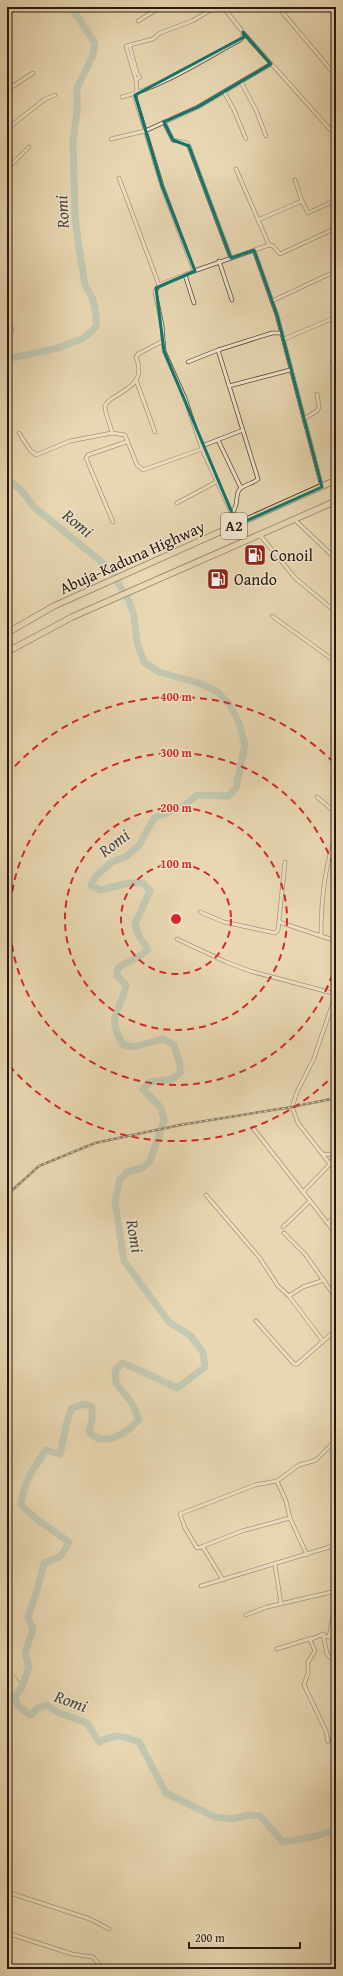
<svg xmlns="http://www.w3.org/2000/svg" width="343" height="1976" viewBox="0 0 343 1976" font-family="'Gentium Book Plus',serif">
<rect width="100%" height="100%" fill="#e8d7b2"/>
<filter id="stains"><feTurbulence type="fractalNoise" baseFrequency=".005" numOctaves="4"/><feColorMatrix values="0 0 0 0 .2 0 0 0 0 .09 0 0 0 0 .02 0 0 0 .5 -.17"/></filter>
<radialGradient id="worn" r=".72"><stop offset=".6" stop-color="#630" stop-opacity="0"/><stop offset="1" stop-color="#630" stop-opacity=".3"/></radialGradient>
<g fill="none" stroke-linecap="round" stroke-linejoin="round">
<polyline stroke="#6c7872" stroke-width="1" points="7,1669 17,1678 22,1687"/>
<g stroke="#99b8b4" stroke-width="7">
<polyline points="7,359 58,348 84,338 96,327 96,315 93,299 85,285 78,241 75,215 73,142 77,111 77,88 93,55 95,43 71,7"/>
<path d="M7,479l13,10 15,19 74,60 20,33 5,15 3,26 7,20 15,10 40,11 19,9 12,13 9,18 6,22 -9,43 -8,8 -31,-1 -12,10 -31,13 -14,26 -13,12 -15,6 -16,14 -5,9 9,5 29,-7h14l7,8 -15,33 3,10 10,16c-9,8 -20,11 -30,18l-1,8 9,9c-6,30 -21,29 -3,60l11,2 29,-8 11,6 6,20v8l-8,6 -22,3 -7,7 18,19 3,13 -14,40 -7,7 -16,4 -7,7 -5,23 9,59 45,61 21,13 13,17 2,15 -28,21 -40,-19 -15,-6 -7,8 1,12 15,19 8,17c-10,13 -35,30 -50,13l3,-12v-13l-7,-3 -13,4c-8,15 -7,30 -12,46l-14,-4c-12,17 -23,34 -25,55l17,15 31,22 -8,14 -17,7 -8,31 -8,23 5,12 -8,24 4,14 -7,20 -7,9 2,9 13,10 8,-7 9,-3 10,7 30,11 12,19c18,-8 22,-7 40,0l27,51 49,24 17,2 17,-4 11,1 23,26 29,-5 24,-7"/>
</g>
<g stroke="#584838" stroke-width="4.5">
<g id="street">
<polyline points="223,7 243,32 336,136"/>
<polyline points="278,7 336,76"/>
<polyline points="327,7 336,17"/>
<polyline points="138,21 161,7"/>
<polyline points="130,47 137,73 140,77 136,80 137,93 135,97 162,186 194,271"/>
<polyline points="136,80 126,46 153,39 160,33 192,21 216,7"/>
<polyline points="241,82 256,110 266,136"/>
<polyline points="7,90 33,73"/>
<polyline points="224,92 234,110 246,139"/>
<path d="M122,97c42,-11 81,-37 118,-57l3,-3v-3"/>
<polyline points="164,122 173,140 187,143 189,146 231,258"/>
<polyline points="7,129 45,99 55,95"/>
<polyline points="111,139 145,131 198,107 271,64"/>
<polyline points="7,169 29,147"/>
<polyline points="236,169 269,245 273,246 280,254 336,228"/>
<polyline points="119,178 159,285"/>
<polyline points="295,180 302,201 308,213 336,200"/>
<polyline points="258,220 302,201"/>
<polyline points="254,250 277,315 322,487"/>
<polyline points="219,261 232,300"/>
<polyline points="185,275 194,303"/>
<polyline points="272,301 336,271"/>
<polyline points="7,324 12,329"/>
<polyline points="284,339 336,317"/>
<polyline points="332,361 336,359"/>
<polyline points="188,362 218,350"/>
<polyline points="136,380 155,432"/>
<polyline points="229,386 290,370"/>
<polyline points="304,419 317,411 319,407 317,394"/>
<polyline points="19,433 30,450 36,455 70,441 112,433 125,435 137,465 143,470 202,449"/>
<path d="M112,433c-1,-7 -8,-22 -7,-27 1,-3 4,-5 6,-7 18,-11 35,-18 25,-42l2,-3 25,-13"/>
<polyline points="218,440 241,488"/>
<polyline points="202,446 243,430"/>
<polyline points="177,503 218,481"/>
<path d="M232,513c8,-9 2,-18 8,-24 5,-5 13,-5 18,-10l-40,-129 54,-17h10"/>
<polyline points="295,520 336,559"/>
<polyline points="113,522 86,458 88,455 126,442"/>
<polyline points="237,525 202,449 185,398 164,351 162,325 155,292 159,285 194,271 269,245"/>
<polyline points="260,535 295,578 336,612"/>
<polyline points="272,616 336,662"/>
<polyline points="317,797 336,813"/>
<polyline points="200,912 224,922 275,933 278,930 285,862"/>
<polyline points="279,922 336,941"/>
<path d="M321,936c0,-33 3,-69 15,-100"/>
<polyline points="177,939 226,962 250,971 336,994"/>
<polyline points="253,1128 336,1234"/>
<polyline points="323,1154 335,1155"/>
<polyline points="330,1164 298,1123 292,1107 297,1092 314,1058 336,994"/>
<polyline points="303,1192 330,1164 336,1154"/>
<polyline points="206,1195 259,1257 278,1286 289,1296 323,1341"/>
<polyline points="328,1223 336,1215"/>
<polyline points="283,1227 310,1201"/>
<polyline points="284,1233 305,1254 336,1298"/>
<polyline points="289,1296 303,1287 324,1280"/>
<polyline points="256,1321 294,1364 297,1364 336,1330"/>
<polyline points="277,1481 286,1501 290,1518 307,1555"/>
<polyline points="335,1499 336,1497"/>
<polyline points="201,1547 242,1531 290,1518"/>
<polyline points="275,1565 281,1604"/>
<polyline points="223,1580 203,1547 197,1548 185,1528 180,1514 255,1485 277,1481 299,1465 316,1460 336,1440"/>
<polyline points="201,1586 336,1545"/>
<polyline points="246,1615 267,1607 336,1591"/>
<polyline points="323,1634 310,1640 315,1651 308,1662 308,1673 304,1685 326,1731 328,1742"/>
<polyline points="323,1634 327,1654 336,1664"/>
<polyline points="321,1635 329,1637 336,1635"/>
<polyline points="329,1637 336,1599"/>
<polyline points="277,1649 312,1638"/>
<polyline points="7,1878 10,1878 7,1892 90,1919 109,1929"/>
<polyline points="7,1933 72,1954 93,1957 103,1969"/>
</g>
</g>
<g stroke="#28180f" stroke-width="7">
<g id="highway">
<polyline points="7,633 54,606 336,480"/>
<polyline points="7,652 72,617 336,501"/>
</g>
</g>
<use href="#street" stroke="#f0e5cd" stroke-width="3"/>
<use href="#highway" stroke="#e8d7b2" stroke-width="5.5"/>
<g stroke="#28180f" stroke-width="2.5">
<polyline id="rail" points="7,1195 39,1166 95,1143 180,1125 292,1107 336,1098"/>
</g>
<use href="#rail" stroke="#f0e5cd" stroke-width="1" stroke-dasharray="3" stroke-linecap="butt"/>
</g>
<path d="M0 0H343V1976H0ZM243,32l28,32 -73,43 -34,15 9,18 16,6 42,112 23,-8 23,65 45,172 -85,38 -73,-174 -8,-63 39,-17 -33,-85 -27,-91 109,-58z" fill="#e8d7b2" fill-opacity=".55" fill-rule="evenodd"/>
<path fill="none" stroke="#0f766e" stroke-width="3" stroke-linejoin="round" d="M243,32l28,32 -73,43 -34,15 9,18 16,6 42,112 23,-8 23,65 45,172 -85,38 -73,-174 -8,-63 39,-17 -33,-85 -27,-91 109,-58z"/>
<g fill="none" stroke="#d62828" stroke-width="2" stroke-dasharray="7 5">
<circle cx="176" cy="919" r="55"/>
<circle cx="176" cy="919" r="111"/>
<path d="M336 963A166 166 0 1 1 336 875"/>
<path d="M336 1073A222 222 0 0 1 7 1063M7 775A222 222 0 0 1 336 765"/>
</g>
<defs>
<g id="fuel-square" transform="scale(1.15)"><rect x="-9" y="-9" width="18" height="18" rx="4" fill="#8f2418" stroke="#f0e5cd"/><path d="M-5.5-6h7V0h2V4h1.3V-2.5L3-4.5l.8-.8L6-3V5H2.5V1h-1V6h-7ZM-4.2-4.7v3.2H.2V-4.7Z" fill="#fff"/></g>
</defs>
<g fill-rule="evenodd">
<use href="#fuel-square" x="255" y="555"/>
<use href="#fuel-square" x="218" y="579"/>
</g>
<g text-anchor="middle" stroke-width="3" stroke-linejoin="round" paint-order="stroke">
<rect fill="#f0e5cd" stroke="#645648" stroke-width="1" x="221" y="513" width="26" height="26" rx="3"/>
<g font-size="15" font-weight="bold" fill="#28180f">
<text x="234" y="531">A2</text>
</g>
<g font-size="16" fill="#28180f" stroke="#f0e5cd" text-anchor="start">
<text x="270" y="561">Conoil</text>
<text x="234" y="585">Oando</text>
</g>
<g font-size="16" fill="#28180f" stroke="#f0e5cd">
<text transform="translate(132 557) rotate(-24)" y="6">Abuja-Kaduna Highway</text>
</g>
<g font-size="17" font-style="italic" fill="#4a4841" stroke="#f0e5cd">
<text transform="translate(62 212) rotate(-93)" y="6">Romi</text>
<text transform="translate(78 523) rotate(39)" y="6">Romi</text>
<text transform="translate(114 843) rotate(-38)" y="6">Romi</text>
<text transform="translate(135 1236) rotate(80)" y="6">Romi</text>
<text transform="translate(71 1701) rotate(20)" y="6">Romi</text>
</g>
</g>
<circle cx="176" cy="919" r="6" fill="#d62828" stroke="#f0e5cd" stroke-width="2"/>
<g font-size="12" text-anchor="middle" font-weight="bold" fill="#d62828" stroke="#f0e5cd" stroke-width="3" stroke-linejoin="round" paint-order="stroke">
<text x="176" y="701">400 m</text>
<text x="176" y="757">300 m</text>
<text x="176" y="812">200 m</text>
<text x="176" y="868">100 m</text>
</g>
<rect width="343" height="1976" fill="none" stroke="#e8d7b2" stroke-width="24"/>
<rect x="8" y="8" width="327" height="1960" fill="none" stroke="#28180f" stroke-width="2"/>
<rect x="12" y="12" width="319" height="1952" fill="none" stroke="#28180f"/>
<path d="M189 1942v6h111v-6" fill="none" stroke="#28180f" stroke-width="2"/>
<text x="195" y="1942" font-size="12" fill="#28180f" stroke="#f0e5cd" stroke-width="3" paint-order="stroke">200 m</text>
<rect width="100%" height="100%" filter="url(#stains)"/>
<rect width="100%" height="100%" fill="url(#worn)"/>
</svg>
